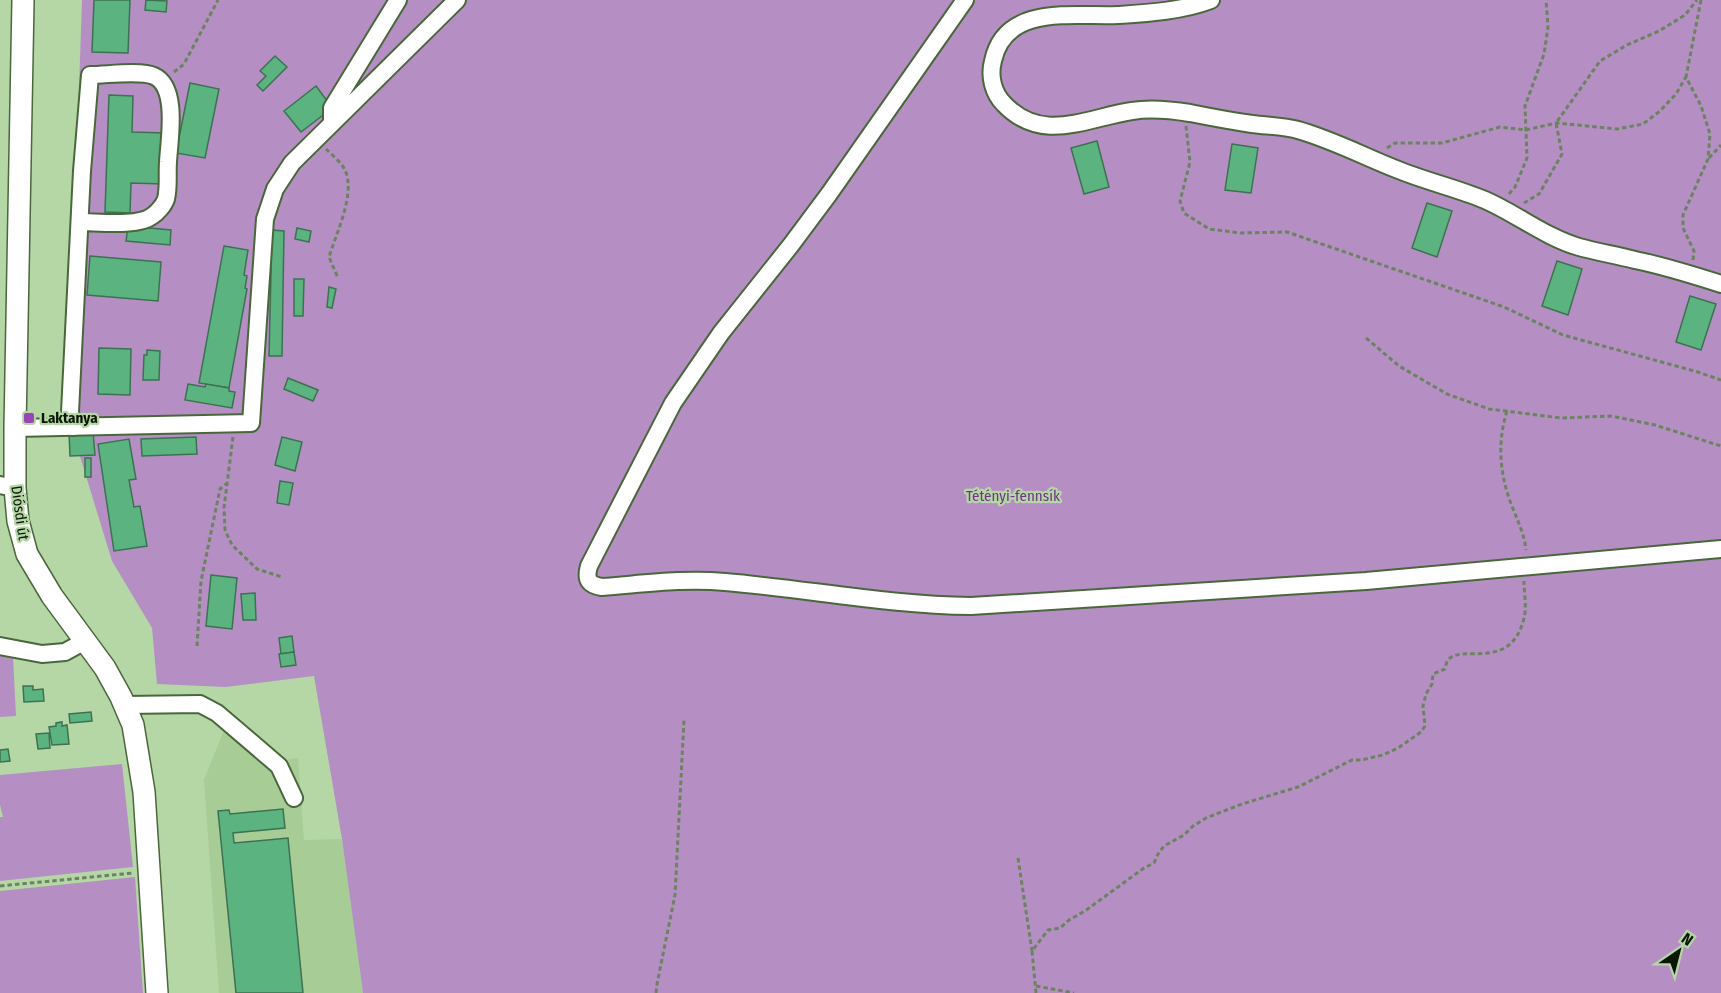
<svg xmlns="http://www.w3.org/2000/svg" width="1721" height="993" viewBox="0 0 1721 993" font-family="'Fira Sans Condensed',sans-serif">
<rect width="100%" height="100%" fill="#b5d7a6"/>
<polygon fill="#a7cc95" points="228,720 281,761 298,758 304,840 342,839 363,993 219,993 204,780"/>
<g fill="#b58fc4">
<polygon points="82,0 1721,0 1721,993 363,993 342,839 314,676 226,687 157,684 152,628 112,561 71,427 68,414"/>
<polygon points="0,652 13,657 16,716 0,717"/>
<polygon points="122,764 133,867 0,881 0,817 3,817 0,805 0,775"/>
<polygon points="135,877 143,993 0,993 0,891"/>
</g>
<g fill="#5bb480" stroke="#3d7152" stroke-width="1.5">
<polygon points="94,0 130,0 128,53 92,52"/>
<polygon points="146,0 167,1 166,12 145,10"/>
<polygon points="275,56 287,67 263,91 257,85 266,76 260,71"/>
<polygon points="190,83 219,89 205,158 176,153"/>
<polygon points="316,86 328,102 323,106 327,112 301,132 284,111"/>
<polygon points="109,95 133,96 132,132 166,133 164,184 131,183 130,213 105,212"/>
<polygon points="1097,141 1109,187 1084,194 1071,148"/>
<polygon points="1232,144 1258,148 1251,193 1225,190"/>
<polygon points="1427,203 1452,211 1437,257 1412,248"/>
<polygon points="128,226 171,230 170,245 126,241"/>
<polygon points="297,228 311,231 309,242 295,239"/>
<polygon points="272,230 284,231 282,356 269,356"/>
<polygon points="224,246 248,250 244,275 247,276 245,288 247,289 229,388 199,383"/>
<polygon points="90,256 161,262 158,301 87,295"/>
<polygon points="1557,261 1582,269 1568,315 1542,306"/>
<polygon points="294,279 304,279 303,316 294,316"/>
<polygon points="329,287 336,289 332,308 327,307"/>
<polygon points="1690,296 1716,304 1701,350 1676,342"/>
<polygon points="99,348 131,349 130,395 98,394"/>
<polygon points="147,350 160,351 159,380 143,380 144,355 147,355"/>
<polygon points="288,378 318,390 313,401 284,389"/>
<polygon points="188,384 205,387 206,384 229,388 229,391 235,392 232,408 185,400"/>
<polygon points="93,432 95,455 70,456 69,433"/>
<polygon points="196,437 197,454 142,456 141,439"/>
<polygon points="282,437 302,442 295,471 275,465"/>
<polygon points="129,439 136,479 129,480 134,507 140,506 147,546 114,551 98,444"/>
<rect x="85" y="458" width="6" height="19"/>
<polygon points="280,481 293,483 289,505 277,503"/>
<polygon points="211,575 237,578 232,629 206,626"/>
<polygon points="255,593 256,620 243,620 241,594"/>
<polygon points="292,636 294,652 281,654 279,638"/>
<polygon points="294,652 296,665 281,667 279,654"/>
<polygon points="23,686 33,686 33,690 43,689 44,701 24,702"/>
<polygon points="91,712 92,721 70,723 69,714"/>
<polygon points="62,722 62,726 67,725 69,744 52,745 49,727 56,726 56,723"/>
<polygon points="49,733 50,748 38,749 36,734"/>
<polygon points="8,749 10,761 0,762 0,750"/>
<polygon points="283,809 285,828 233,833 234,843 288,838 303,993 236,993 218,811 229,810 230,814"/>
</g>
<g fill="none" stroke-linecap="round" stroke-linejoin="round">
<g stroke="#49673b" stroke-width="20">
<g id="minor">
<path d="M965,0l-136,194 -38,51 -70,88 -48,70 -84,163c-4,14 0,19 13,21 41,-3 82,-9 123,-5 83,7 163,23 246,24l395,-25 355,-32"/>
<path d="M1211,0c-29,11 -62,13 -93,15 -43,2 -113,-12 -125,46 -4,15 0,32 11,43 38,40 82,14 128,7 18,-3 39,-1 58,2 20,4 41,8 62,11 15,2 31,2 46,6 35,10 65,26 98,39 29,12 60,19 89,31 32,14 60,37 94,47 18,5 37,8 56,13 29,6 58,15 86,24"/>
<polyline points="332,123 332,108 398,0"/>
<path d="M73,427l-3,-15 12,-241 8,-96c17,0 50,-5 64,1 25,11 15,65 14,86 -1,12 1,25 -2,37 -2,6 -9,14 -14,17 -14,11 -54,6 -72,6"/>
<polyline points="15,428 251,423 265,219 275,189 292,163 457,0"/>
<polyline points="0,485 15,488"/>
<polyline points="0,646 42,654 65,652 85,641"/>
<polyline points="125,705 200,704 217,713 279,766 294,798"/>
</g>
</g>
<g stroke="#49673b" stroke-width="24">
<polyline id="major" points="23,0 15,428 15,488 18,521 27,554 52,596 105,668 121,697 133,725 144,792 157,993"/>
</g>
<g stroke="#6b8360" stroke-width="3" stroke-dasharray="4.5 3" stroke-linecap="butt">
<polyline points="174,72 184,64 218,0"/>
<polyline points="1186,126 1190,162 1180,201 1184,213 1209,229 1241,233 1287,232 1504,307 1563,335 1698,372 1721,380"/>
<polyline points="1387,148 1395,143 1442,143 1500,127 1526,130 1556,123 1617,129 1643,124 1660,111 1676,94 1686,77"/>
<path d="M326,149c6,6 15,13 19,21 11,23 -9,64 -16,87l9,21"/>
<polyline points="1709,158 1721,145"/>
<polyline points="1509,194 1515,187 1527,158 1525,106 1544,54 1548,27 1546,0"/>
<polyline points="1524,203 1539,194 1562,154 1556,123 1600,61 1627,45 1659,31 1685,15 1697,0"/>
<polyline points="1693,260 1694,251 1683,228 1683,215 1708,159 1710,134 1701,106 1686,77 1701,0"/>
<polyline points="1366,338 1399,366 1447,394 1489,409 1561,418 1611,416 1655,425 1721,446"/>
<path d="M1507,411c-9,29 -8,57 2,87 6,18 15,33 17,52"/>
<polyline points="233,437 224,508 225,530 232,545 257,569 282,577"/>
<polyline points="197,646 201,581 220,489 226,484"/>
<polyline points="1018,858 1032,951"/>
<polyline points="0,886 133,873"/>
<polyline points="1036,986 1074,993"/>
<polyline points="656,993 657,984 675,895 684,720"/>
<path d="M1036,993l-4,-42 16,-21 12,-2 9,-8 16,-9 59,-43 10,-5 4,-9 6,-8 20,-11 9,-9 13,-8 36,-14 56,-17 54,-27h9l22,-5 15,-7 23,-16 4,-6 -2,-20 3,-12 6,-10 1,-10 12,-5c1,-3 1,-7 3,-9 13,-17 63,13 76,-42 3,-11 0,-25 0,-37"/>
</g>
<use href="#minor" stroke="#fff" stroke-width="16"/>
<use href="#major" stroke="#fff" stroke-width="21"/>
</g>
<rect fill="#9846b5" stroke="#b5d7a6" stroke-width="2" x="23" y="412" width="12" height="12" rx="3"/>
<g text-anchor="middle" stroke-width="4.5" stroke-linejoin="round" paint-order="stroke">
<g font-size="15" font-weight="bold" fill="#0b1605" stroke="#b5d7a6" text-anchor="start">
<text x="41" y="423">Laktanya</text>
</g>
<g font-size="15" fill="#713287" stroke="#b5d7a6">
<text x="1013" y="501">Tétényi-fennsík</text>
</g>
<g font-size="15" fill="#0b1605" stroke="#b5d7a6">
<text transform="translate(20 513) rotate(82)" y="5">Diósdi út</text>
</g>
</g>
<g transform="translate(1679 951) rotate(35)" stroke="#b5d7a6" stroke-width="4.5" paint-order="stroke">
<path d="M0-4.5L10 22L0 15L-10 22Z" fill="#0b1605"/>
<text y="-9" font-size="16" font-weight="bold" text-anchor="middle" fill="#0b1605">N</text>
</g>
</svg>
